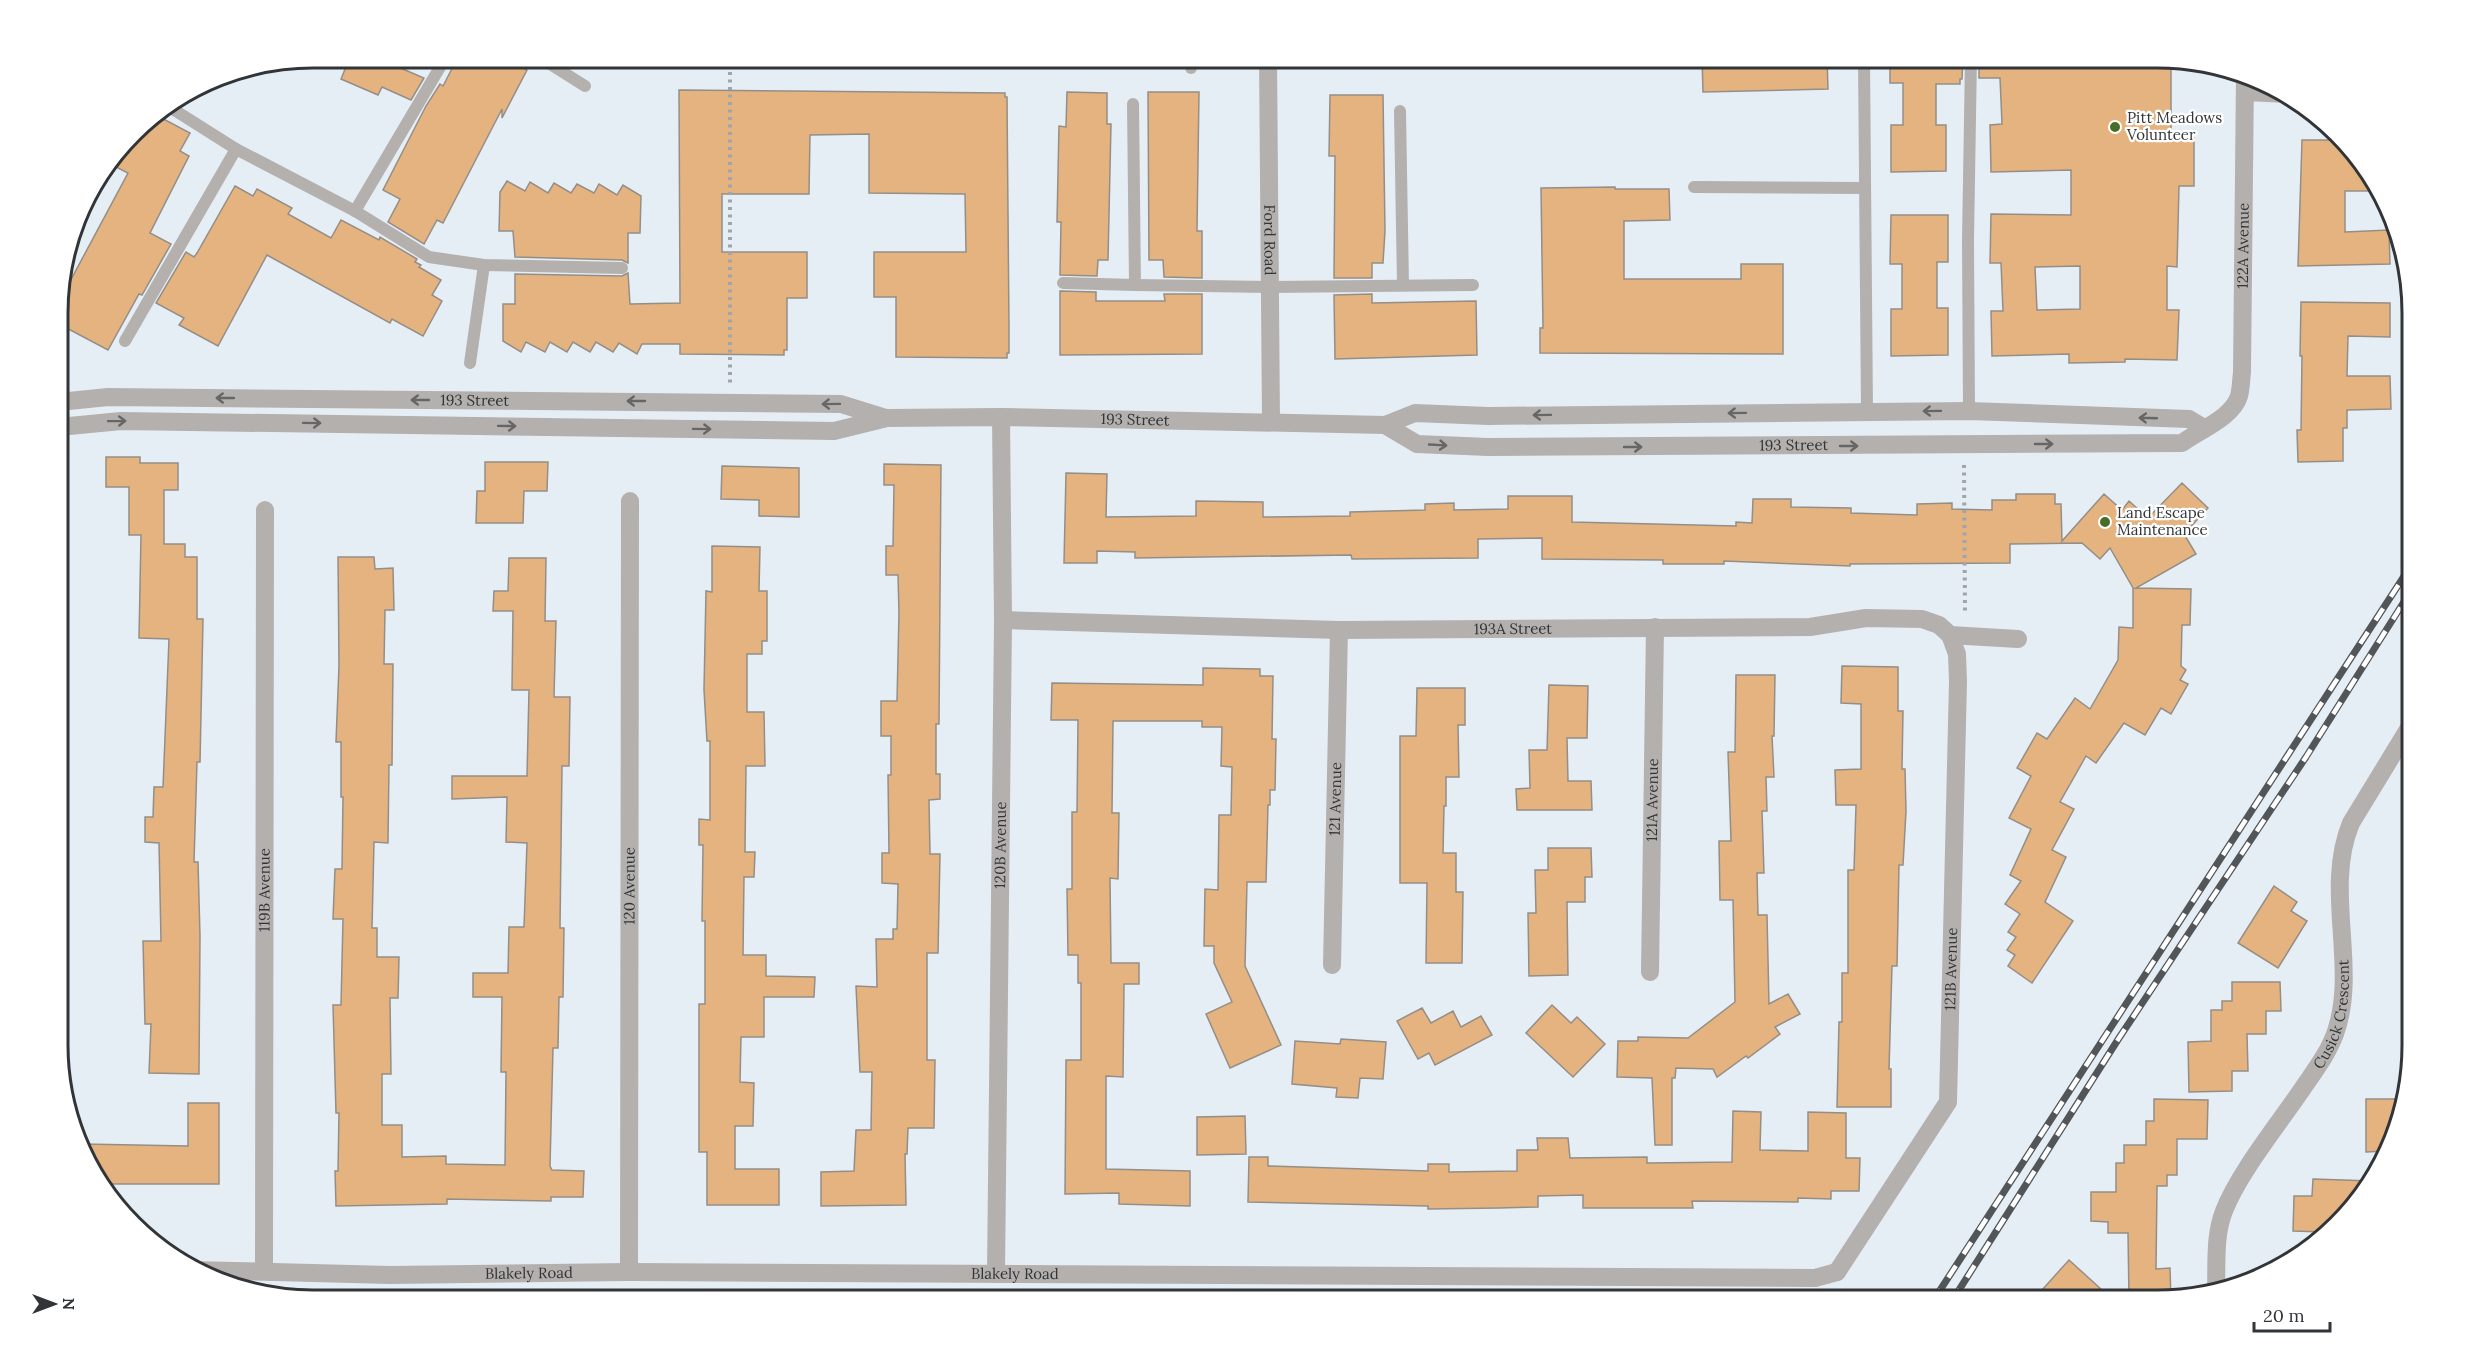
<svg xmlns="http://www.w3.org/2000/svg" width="2470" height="1358" viewBox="0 0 2470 1358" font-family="Lora,serif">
<rect width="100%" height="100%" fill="#e6eef5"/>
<polygon fill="#acdec6" points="795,57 1012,57 1013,69 795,63"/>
<g fill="#e4b380" stroke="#948e87" stroke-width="1.5" fill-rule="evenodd">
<polygon points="350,57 400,57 396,66 424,78 411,100 382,87 378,95 341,79"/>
<polygon points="458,57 502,57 527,70 502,118 502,109 443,223 437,220 424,244 388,222 400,199 383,190 426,106 440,84 443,86"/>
<polygon points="1702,57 1827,57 1828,89 1703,92"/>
<polygon points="1890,57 1963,57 1962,79 1960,79 1960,84 1936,84 1936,125 1946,125 1946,171 1891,172 1891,125 1903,125 1903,83 1890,83"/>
<path d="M1979,57l192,2v79h23v48h-15l-2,81 -10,-1v44h12l-2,50 -52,-1v3l-56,1v-9l-77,2 -1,-45h12l-2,-48h-11l1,-49 80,1v-45l-80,2 -1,-47 12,-1 -2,-46h-21zM2080,266v43l-43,1 -2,-43z"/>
<polygon points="679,90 1005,93 1005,97 1007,97 1009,329 1009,353 1007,353 1007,358 896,357 896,297 874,297 874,252 966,252 965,194 869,193 869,134 810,135 809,194 722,194 722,252 807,252 807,298 787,298 787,350 784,350 784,355 680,354 680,344 642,344 637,354 619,343 613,352 596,342 590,352 573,342 567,352 550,342 545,352 526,342 521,352 503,341 503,304 515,304 515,274 622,276 628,273 630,304 680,303"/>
<polygon points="1067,92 1107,93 1107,124 1111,124 1108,260 1098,260 1097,276 1060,275 1061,222 1057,222 1059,126 1066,127"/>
<polygon points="1148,92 1199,92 1197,231 1202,231 1202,278 1164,277 1163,260 1149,260"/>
<polygon points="1330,95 1383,95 1385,231 1383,263 1372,263 1372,278 1334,278 1335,156 1329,156"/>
<polygon points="154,114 190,133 180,151 189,156 150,233 171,244 142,295 139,294 108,350 59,324 59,302 128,173 110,164 144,121"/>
<polygon points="2302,140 2338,140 2370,171 2380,191 2345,191 2345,232 2389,230 2390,264 2298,266"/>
<polygon points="507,181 525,191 530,182 548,193 554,183 571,193 577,184 594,193 599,184 617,195 623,185 641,196 640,233 628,233 628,263 622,260 515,257 513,231 499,231 500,192"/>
<polygon points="235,186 253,196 257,189 292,208 288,214 331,238 341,220 379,240 380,237 417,259 415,262 421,265 419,267 441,280 432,295 442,301 423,336 392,319 390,323 267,255 218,346 179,325 184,318 156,303 186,252 194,257 197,253"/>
<polygon points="1615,187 1615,189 1669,189 1670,220 1624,221 1624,279 1741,279 1741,264 1783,264 1783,354 1540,353 1540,328 1543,328 1541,188"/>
<polygon points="1891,215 1948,215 1948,262 1937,262 1937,308 1948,308 1948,355 1891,356 1891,309 1902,309 1902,264 1890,264"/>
<polygon points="1060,291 1096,292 1096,301 1165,301 1164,294 1202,294 1202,354 1060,355"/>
<polygon points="1372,294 1372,303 1476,301 1477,355 1335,359 1334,295"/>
<polygon points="2301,302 2390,303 2390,337 2348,336 2347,376 2390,376 2391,409 2347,410 2347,428 2343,428 2343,461 2298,462 2297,430 2301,430 2302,356 2300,356"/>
<polygon points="106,457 140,457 140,463 178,463 178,490 164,490 164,544 185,544 185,557 197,557 197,619 203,619 200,762 197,762 194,862 198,862 200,936 199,1074 149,1073 151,1024 145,1024 143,941 161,941 159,843 145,842 145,817 153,817 154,787 163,787 169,639 139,638 141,535 129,535 129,487 106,487"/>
<polygon points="485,462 548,462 547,491 524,491 523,523 476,523 477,491 485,491"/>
<polygon points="884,464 941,465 939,724 936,724 936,774 940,774 940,799 929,800 930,854 940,854 938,953 927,953 927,1060 935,1060 934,1128 908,1128 907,1154 905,1154 906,1205 821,1206 821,1172 854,1171 856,1130 871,1130 872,1072 860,1072 856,986 877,987 876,939 893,939 893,929 897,929 898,884 882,883 882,853 889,853 888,775 891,775 891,736 881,736 881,701 897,701 899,613 898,575 886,575 886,546 893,546 894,485 884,485"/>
<polygon points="722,466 799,468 799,517 759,516 759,500 721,499"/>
<polygon points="1066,473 1107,474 1106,517 1196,516 1196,501 1263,502 1263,517 1350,516 1350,512 1425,510 1425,504 1454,503 1454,510 1508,509 1508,496 1572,496 1572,522 1736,526 1736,522 1752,523 1753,499 1791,499 1791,507 1851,508 1851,513 1917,515 1917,504 1952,503 1952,509 1992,510 1992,500 2016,500 2016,494 2055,494 2055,504 2061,504 2062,541 2104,494 2122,510 2129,501 2148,518 2182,483 2208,508 2184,534 2196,554 2136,588 2191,589 2190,625 2182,625 2181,666 2186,670 2180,680 2188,684 2171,714 2161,708 2145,735 2124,723 2096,763 2086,756 2060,802 2074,809 2052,850 2066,857 2045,902 2073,921 2032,983 2008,966 2015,955 2007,950 2016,937 2008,932 2020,914 2005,904 2021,881 2010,875 2031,829 2009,818 2031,776 2017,768 2037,733 2047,739 2075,698 2090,709 2118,660 2119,627 2133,628 2133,588 2110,548 2100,559 2082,543 2010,544 2010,563 1850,564 1850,566 1724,561 1724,564 1663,564 1663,560 1542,559 1542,538 1478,539 1478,558 1352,559 1351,555 1135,558 1135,552 1097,551 1097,563 1064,563"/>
<polygon points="712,546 760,547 759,591 767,591 767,641 762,641 762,654 747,654 747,712 764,712 765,766 746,766 745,852 755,852 754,877 744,877 743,955 766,955 766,976 815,977 814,997 764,997 764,1037 741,1037 740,1082 754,1083 753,1126 735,1126 735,1169 779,1169 779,1205 707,1205 707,1152 699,1152 699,1004 705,1004 705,921 702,921 703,845 699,845 699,819 710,820 710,741 707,741 704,690 706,591 712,592"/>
<polygon points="338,557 374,557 375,569 393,568 394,610 385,610 384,664 393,664 392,765 389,765 388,843 374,842 372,928 377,928 377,957 399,957 398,998 390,998 391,1074 382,1074 382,1125 402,1125 402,1157 446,1156 446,1164 505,1165 506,1072 501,1072 502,997 473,997 473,973 508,973 509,927 524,927 527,843 506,842 507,797 452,799 452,776 527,776 529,690 512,690 513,611 493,611 494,591 508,591 509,558 546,558 545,621 556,621 554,697 570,697 569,766 562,766 560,928 564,928 563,997 559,997 558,1048 553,1048 550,1166 552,1170 584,1171 583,1197 551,1197 551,1201 447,1199 447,1204 336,1206 335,1171 338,1171 339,1113 336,1113 333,1005 341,1005 343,919 333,919 335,869 342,869 343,797 341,797 341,742 336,742 339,665"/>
<polygon points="1842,666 1898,667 1898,711 1903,711 1902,769 1905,769 1906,811 1903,865 1899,865 1897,966 1892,966 1889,1069 1891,1069 1891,1107 1837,1107 1839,1022 1842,1022 1842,973 1848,973 1848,870 1854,870 1856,805 1836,805 1835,770 1861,769 1861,704 1841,703"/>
<polygon points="1203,668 1260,669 1260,676 1273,676 1272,739 1276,739 1275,790 1270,790 1270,805 1268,805 1266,882 1247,882 1245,966 1281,1045 1230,1068 1206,1014 1232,1002 1214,963 1214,946 1204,946 1205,889 1218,890 1219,815 1231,815 1232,767 1221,766 1222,727 1202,727 1202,721 1113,721 1112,813 1119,813 1118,879 1110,878 1111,963 1139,963 1139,984 1124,984 1123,1077 1106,1076 1106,1169 1190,1171 1190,1206 1119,1204 1119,1193 1065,1194 1066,1060 1081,1060 1081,983 1078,983 1078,955 1068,955 1067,889 1072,889 1072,812 1077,812 1078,720 1051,720 1052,683 1203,685"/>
<polygon points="1736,675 1775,675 1774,736 1772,736 1774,777 1766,777 1767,811 1762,811 1764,873 1757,873 1758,915 1767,915 1769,1004 1788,994 1800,1014 1775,1027 1780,1034 1748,1058 1746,1056 1717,1077 1713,1069 1676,1068 1675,1078 1672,1078 1672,1145 1655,1145 1652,1078 1617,1077 1618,1041 1638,1041 1638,1037 1688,1038 1735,1002 1733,900 1720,900 1719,841 1731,841 1728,752 1735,752"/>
<polygon points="1549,685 1588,686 1587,738 1567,738 1568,781 1591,781 1592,810 1517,810 1516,789 1530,788 1529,750 1547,750"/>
<polygon points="1417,688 1465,688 1465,725 1458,725 1459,777 1446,777 1446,806 1444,806 1443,853 1456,853 1456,892 1463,892 1462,963 1426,963 1427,883 1400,883 1400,736 1416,736"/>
<polygon points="1548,848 1591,848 1592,877 1585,877 1585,902 1567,902 1568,975 1529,976 1528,913 1536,913 1535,870 1548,870"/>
<polygon points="2274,886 2297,902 2291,911 2307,921 2278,968 2238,943"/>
<polygon points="2232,982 2280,982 2281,1011 2266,1011 2266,1034 2247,1034 2248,1071 2232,1071 2232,1091 2189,1092 2188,1042 2211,1041 2211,1010 2222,1010 2222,1001 2232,1001"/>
<polygon points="1552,1005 1571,1023 1577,1017 1605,1044 1573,1077 1526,1033"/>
<polygon points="1422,1008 1431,1023 1453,1011 1461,1027 1481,1016 1492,1035 1435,1065 1429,1053 1418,1059 1397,1021"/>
<polygon points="1341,1039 1386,1042 1383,1079 1360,1078 1358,1098 1336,1097 1337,1088 1292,1084 1295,1041 1340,1044"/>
<polygon points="2154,1099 2208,1100 2207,1139 2177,1139 2177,1175 2167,1175 2167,1186 2157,1186 2156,1269 2170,1268 2171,1300 2129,1300 2128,1233 2108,1233 2108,1222 2091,1221 2091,1192 2116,1192 2116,1163 2124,1163 2124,1145 2146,1145 2146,1121 2154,1121"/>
<polygon points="2366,1099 2401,1099 2386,1151 2366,1152"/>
<polygon points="188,1103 219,1103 219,1184 99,1184 84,1144 188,1146"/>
<polygon points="1733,1111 1761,1112 1760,1150 1808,1151 1808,1112 1846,1113 1846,1158 1860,1158 1859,1191 1831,1191 1831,1199 1798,1198 1798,1202 1692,1201 1693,1208 1583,1208 1583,1195 1538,1196 1538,1207 1499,1208 1428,1209 1428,1206 1248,1202 1249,1157 1268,1157 1268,1166 1428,1171 1428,1164 1449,1164 1449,1172 1517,1171 1517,1150 1538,1150 1537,1138 1568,1138 1570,1158 1647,1157 1647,1163 1732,1162"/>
<polygon points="1245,1116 1246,1154 1197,1155 1197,1117"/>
<polygon points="2313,1179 2372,1181 2324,1232 2293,1231 2294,1196 2312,1196"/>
<polygon points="2069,1260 2113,1300 2032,1301"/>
</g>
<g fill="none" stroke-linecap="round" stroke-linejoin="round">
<g stroke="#9fa5ab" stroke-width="4" stroke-dasharray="3 4.5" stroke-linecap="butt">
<polyline points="730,57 730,383"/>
<polyline points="1964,465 1965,614"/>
</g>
<g stroke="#b4b0ae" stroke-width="12">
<polyline points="539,57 585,86"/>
<polyline points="1864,57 1867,412"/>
<polyline points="1191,68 1191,57"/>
<polyline points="168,106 236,149 355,211 429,257 484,265 622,268"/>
<polyline points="1400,111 1403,285"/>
<polyline points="1694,187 1865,188"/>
<polyline points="355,211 446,57"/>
<polyline points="1063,283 1135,285 1133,104"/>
<polyline points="1135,285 1269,287 1473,285"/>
<polyline points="125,341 236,149"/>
<polyline points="470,363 484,265"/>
<polyline points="1969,411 1968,240 1971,57"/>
</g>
<g stroke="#b4b0ae" stroke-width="18">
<polyline points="2245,92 2288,94"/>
<path id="s1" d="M1003,620l336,10 471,-3 56,-9 56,1 17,6 11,10 68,4"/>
<path id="s2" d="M1332,965l7,-335"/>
<path id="s3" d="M1650,972l5,-345"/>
<path id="s4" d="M264,1270l1,-760"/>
<path id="s5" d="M629,1272l1,-771"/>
<path id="s6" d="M1837,1272l111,-170 10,-421 -1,-27 -7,-19"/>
<path id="s7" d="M996,1274l7,-654 -2,-203"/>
<path id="s8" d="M2216,1292c1,-26 -2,-56 8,-81 15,-39 57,-90 81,-126 11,-16 23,-32 30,-51 24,-66 -12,-144 16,-211l61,-100"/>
</g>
<g stroke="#b4b0ae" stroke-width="18">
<path id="s9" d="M1268,57l3,365"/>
<path id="s10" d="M59,402l49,-5 733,7 45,14"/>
<path id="s11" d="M1385,425l32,19 71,3 694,-4c18,-13 51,-26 57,-47 2,-7 2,-16 3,-24l3,-298"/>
<path id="s12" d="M59,427l62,-6 713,10 53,-13 114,-1 384,8 30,-12 73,3 481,-5 220,8 15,9"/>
<path id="s13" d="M193,1270l197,5 239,-3 1186,6 22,-6"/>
</g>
<g stroke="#525659" stroke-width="7">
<g id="rail">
<polyline points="1933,1301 2412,564"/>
<polyline points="1952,1301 2119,1038 2306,757 2412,589"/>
</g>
</g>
<use href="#rail" stroke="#fff" stroke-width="4.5" stroke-dasharray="14" stroke-linecap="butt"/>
</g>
<defs><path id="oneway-shaft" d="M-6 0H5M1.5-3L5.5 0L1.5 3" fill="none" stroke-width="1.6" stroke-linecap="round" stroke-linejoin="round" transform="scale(1.5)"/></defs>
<g stroke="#666667">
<use href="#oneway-shaft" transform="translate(225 398) rotate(-180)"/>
<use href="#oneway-shaft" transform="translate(420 400) rotate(-180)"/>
<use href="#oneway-shaft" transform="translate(636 401) rotate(-180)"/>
<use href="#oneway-shaft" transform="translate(831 404) rotate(179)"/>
<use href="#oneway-shaft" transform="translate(1932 411) rotate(179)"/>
<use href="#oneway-shaft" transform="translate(1737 413) rotate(179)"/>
<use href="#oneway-shaft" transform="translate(1542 415) rotate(179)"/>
<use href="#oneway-shaft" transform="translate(2148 418) rotate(-178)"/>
<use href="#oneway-shaft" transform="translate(117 421) rotate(-1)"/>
<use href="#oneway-shaft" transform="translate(312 423) rotate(1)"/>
<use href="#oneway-shaft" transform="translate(507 426) rotate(1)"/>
<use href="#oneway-shaft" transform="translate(702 429) rotate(1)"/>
<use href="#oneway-shaft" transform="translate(2044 444)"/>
<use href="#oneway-shaft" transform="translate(1438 445) rotate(3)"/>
<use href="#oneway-shaft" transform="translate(1849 446)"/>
<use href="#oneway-shaft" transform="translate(1633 447)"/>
</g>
<g fill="#486d26" stroke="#fff" stroke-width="2">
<circle cx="2115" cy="127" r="6"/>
<circle cx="2105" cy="522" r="6"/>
</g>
<g text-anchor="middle" stroke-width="4.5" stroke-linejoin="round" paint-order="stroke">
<g font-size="15" fill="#323538" stroke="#fff" text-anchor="start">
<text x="2127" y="123">Pitt Meadows<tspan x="2127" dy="17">Volunteer</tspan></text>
<text x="2117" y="518">Land Escape<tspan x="2117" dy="17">Maintenance</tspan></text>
</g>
<g font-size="15" fill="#323538" stroke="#fff">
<text dy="5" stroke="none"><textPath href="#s9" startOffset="183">Ford Road</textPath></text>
<text dy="5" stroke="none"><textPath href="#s11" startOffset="1028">122A Avenue</textPath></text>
<text dy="5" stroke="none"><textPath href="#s10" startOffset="416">193 Street</textPath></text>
<text dy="5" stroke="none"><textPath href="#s12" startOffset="1078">193 Street</textPath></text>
<text dy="5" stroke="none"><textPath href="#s11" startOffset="414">193 Street</textPath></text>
<text dy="5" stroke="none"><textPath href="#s1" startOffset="510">193A Street</textPath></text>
<text dy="5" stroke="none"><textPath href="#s2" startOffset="166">121 Avenue</textPath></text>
<text dy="5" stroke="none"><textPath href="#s3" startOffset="172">121A Avenue</textPath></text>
<text dy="5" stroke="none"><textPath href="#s7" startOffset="429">120B Avenue</textPath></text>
<text dy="5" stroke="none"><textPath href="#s5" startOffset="386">120 Avenue</textPath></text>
<text dy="5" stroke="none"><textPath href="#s4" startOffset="380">119B Avenue</textPath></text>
<text dy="5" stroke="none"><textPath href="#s6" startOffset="336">121B Avenue</textPath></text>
<text dy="5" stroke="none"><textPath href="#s8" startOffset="310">Cusick Crescent</textPath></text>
<text dy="5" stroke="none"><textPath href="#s13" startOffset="336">Blakely Road</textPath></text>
<text dy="5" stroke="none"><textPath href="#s13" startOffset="822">Blakely Road</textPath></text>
</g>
</g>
<path d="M0 0H2470V1358H0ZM313 68H2157A245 245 0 0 1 2402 313V1045A245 245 0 0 1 2157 1290H313A245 245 0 0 1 68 1045V313A245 245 0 0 1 313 68Z" fill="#fff" fill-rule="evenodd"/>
<path fill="none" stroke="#323538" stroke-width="3" d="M313 68H2157A245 245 0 0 1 2402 313V1045A245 245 0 0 1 2157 1290H313A245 245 0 0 1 68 1045V313A245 245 0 0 1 313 68Z"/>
<g transform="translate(54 1304) rotate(90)" stroke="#ffffff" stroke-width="4.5" paint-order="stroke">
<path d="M0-4.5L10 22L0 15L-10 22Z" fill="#323538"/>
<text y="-9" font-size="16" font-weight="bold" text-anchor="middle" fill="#323538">N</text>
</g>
<path d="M2254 1322v9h76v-9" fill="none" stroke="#323538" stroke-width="3"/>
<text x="2263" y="1322" font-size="18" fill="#323538" stroke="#ffffff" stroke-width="4.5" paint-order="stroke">20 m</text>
</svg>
